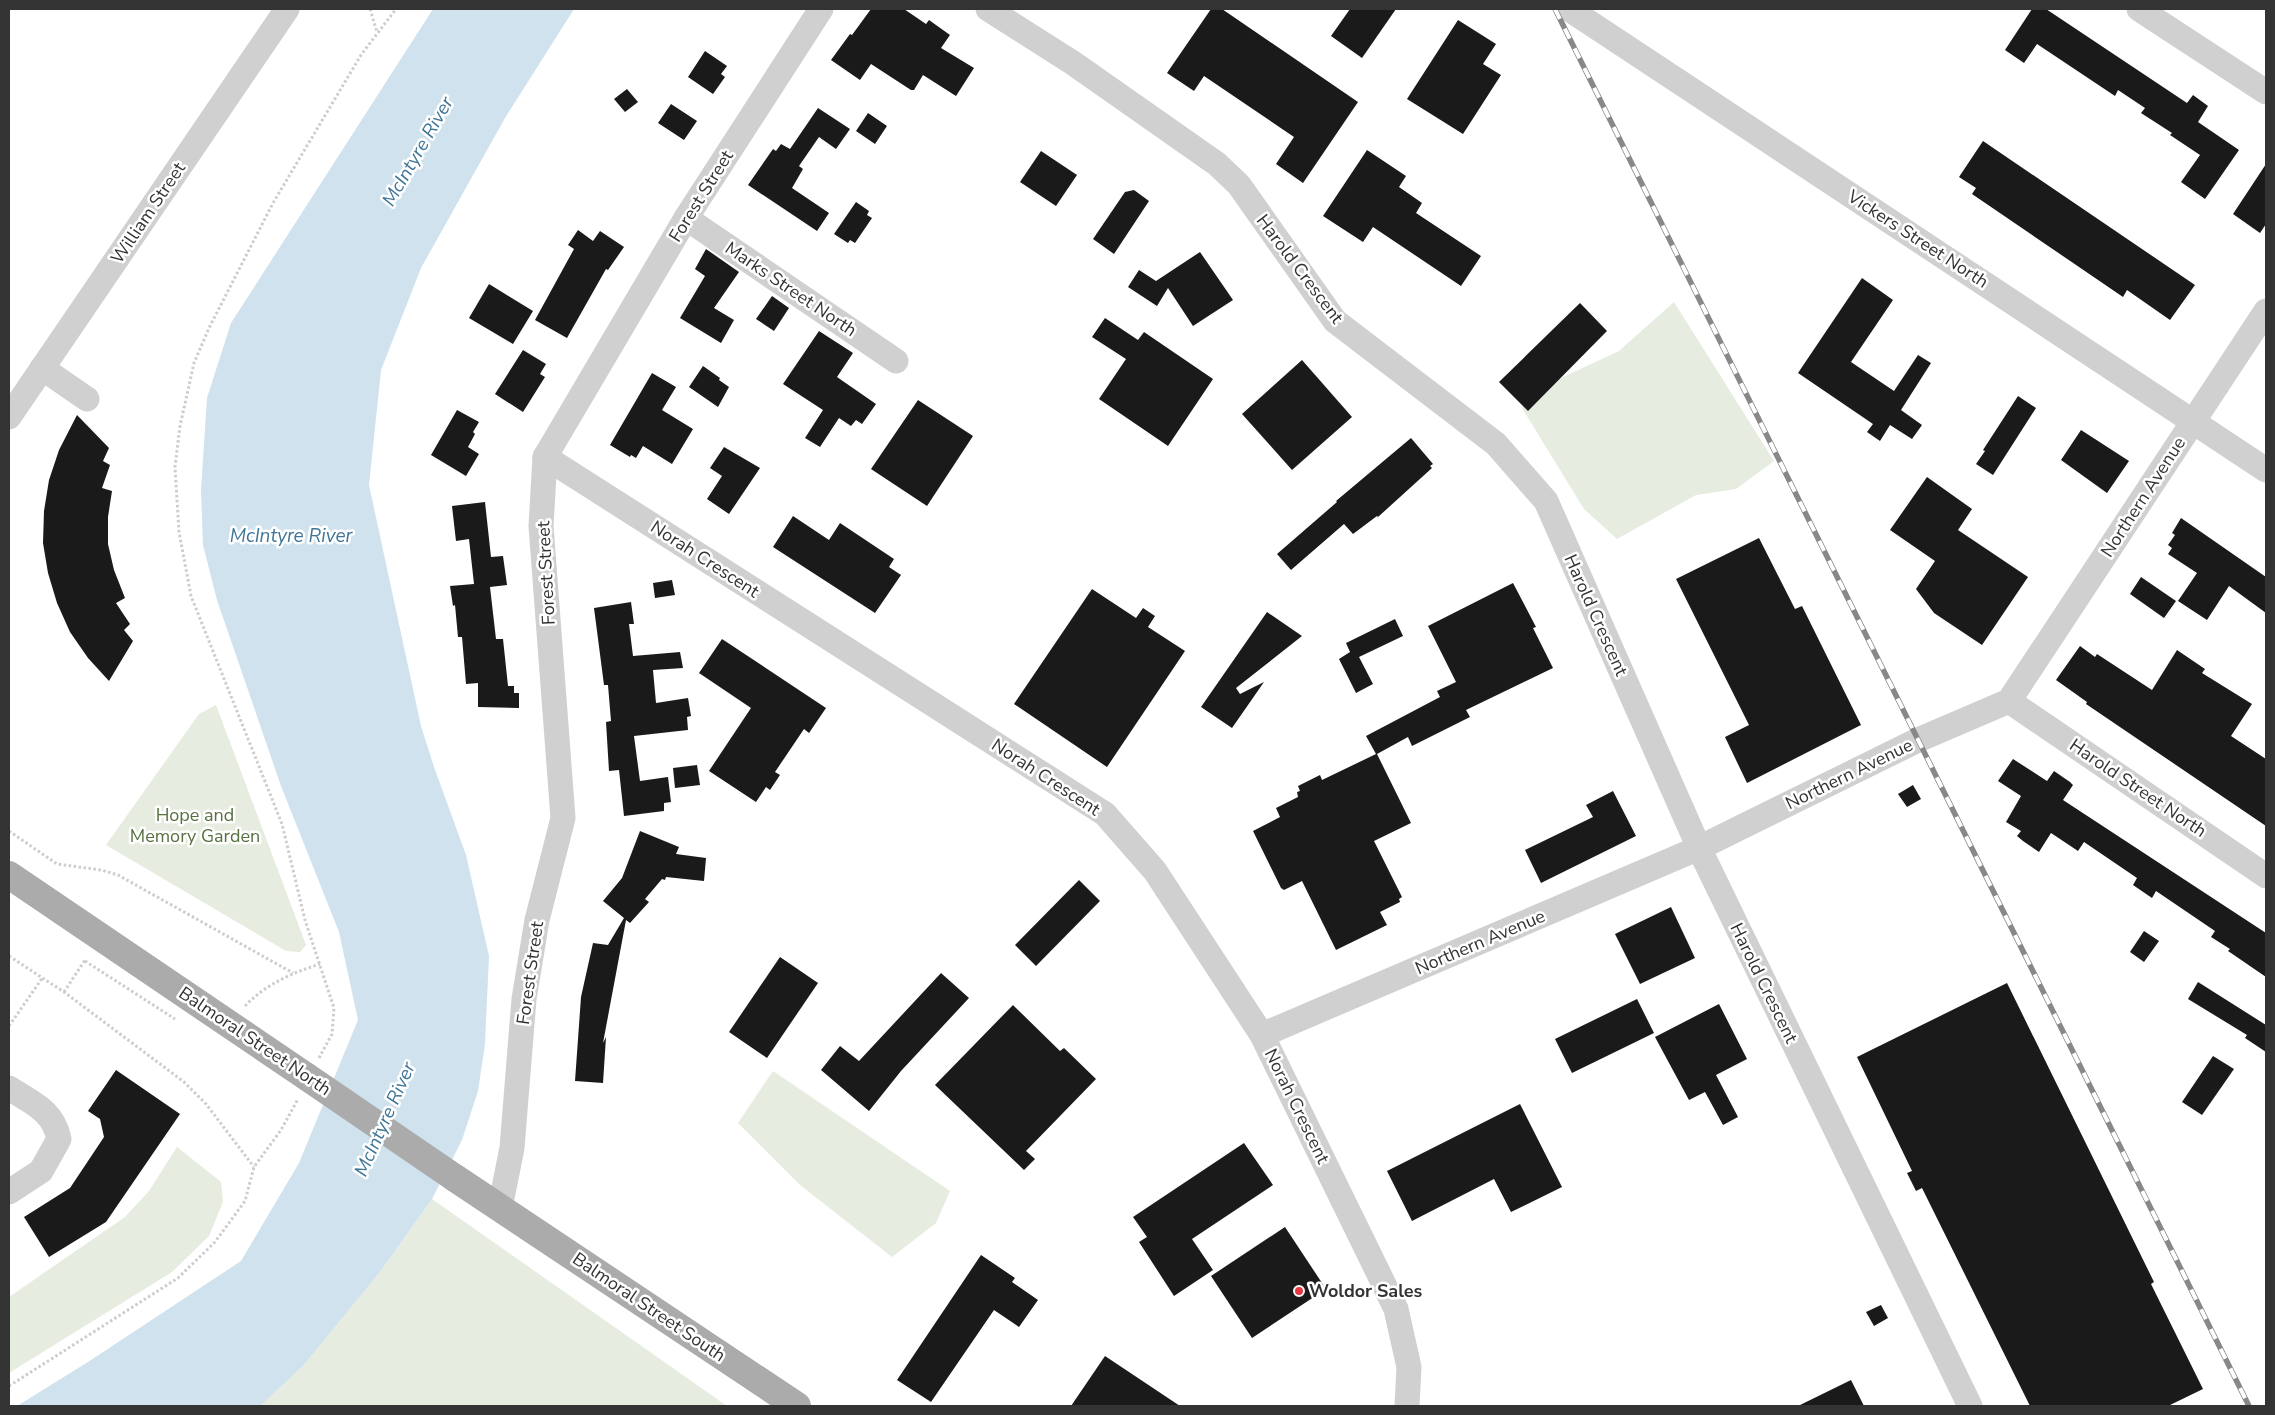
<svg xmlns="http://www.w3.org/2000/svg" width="2275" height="1415" viewBox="0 0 2275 1415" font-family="'Nunito Sans',sans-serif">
<rect width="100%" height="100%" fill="#fff"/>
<g fill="#e6ecdf">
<polygon points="1674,302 1774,461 1736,489 1696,495 1617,539 1584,509 1522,408 1531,392 1619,351"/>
<polygon points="216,705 306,945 300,952 286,951 106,845 199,714"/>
<polygon points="773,1071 950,1191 936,1223 892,1257 800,1185 738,1123"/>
<polygon points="177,1147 221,1182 223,1202 209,1236 172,1272 9,1373 9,1297 125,1217 149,1191"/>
<polygon points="432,1199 727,1406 260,1406 303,1366 380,1272"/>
</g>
<polygon fill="#cfe2ee" points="433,9 574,9 505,118 421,268 381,370 369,485 421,726 434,767 466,855 489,956 485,1044 478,1091 462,1140 432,1199 380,1272 303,1366 260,1406 17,1406 88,1362 241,1261 299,1163 358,1020 339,932 281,786 217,600 203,545 201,490 207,398 231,323"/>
<g fill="#1a1a1a">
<polygon points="871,9 904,9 926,24 929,20 950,35 941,48 974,68 956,96 923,75 914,90 911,90 871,64 860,80 831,60 850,34 852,35"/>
<polygon points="1211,9 1222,9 1358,102 1303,183 1276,164 1294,137 1204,76 1194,91 1167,73"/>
<polygon points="1350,9 1396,9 1362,58 1331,36"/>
<polygon points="2032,9 2046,9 2187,103 2193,95 2208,106 2198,122 2239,150 2205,199 2181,182 2200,155 2170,135 2172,133 2141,113 2145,108 2118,90 2115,96 2037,44 2024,63 2005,50"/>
<polygon points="1458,20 1496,44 1483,64 1501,75 1463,134 1407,99"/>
<polygon points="705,51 727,66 721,74 725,77 713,94 688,77"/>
<polygon points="627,89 638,102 625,112 614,99"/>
<polygon points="671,104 697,121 684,140 658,123"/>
<polygon points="818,108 850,129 836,149 819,137 799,166 803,169 792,188 829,213 817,231 748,185 773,149 776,151 781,144 790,149"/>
<polygon points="868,113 887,126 875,144 856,131"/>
<polygon points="1983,141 2195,285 2170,320 2127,290 2123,297 1972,194 1976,188 1959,177"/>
<polygon points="1367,150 1406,176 1399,187 1422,203 1416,213 1481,256 1461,286 1373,227 1363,242 1323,216"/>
<polygon points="1041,151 1077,175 1056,206 1020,182"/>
<polygon points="2266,164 2266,224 2260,233 2233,214"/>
<polygon points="1134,190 1149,201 1114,254 1093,239 1125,192"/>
<polygon points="856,202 869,211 867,215 872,218 855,243 850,240 848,243 834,234"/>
<polygon points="578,230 593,241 600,231 624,247 608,270 606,269 567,338 535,320 574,249 568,245"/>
<polygon points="706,249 739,272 714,308 734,320 721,343 680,318 705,276 695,269"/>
<polygon points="1200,252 1233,300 1193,326 1168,288 1157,306 1128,287 1139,270 1156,281"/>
<polygon points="1862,278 1893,300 1851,362 1894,391 1918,355 1931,363 1901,410 1922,425 1912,439 1890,425 1880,441 1867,432 1873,424 1798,373"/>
<polygon points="489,284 533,311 513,344 469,318"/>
<polygon points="772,296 789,308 774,331 756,319"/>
<polygon points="1580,303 1607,331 1528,411 1499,382"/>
<polygon points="1105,318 1138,340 1144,332 1213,379 1168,446 1099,399 1126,359 1092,337"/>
<polygon points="819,331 853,353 837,377 876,404 862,424 856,420 851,426 839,418 820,447 805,438 823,410 783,384"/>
<polygon points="523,350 546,364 540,374 545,377 523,412 495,394"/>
<polygon points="1302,360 1352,417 1292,470 1242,414"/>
<polygon points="703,366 720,378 719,380 729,387 718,407 689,387"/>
<polygon points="652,373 676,387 662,410 693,429 672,464 643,446 636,458 631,455 630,457 610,445"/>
<polygon points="2018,396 2036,408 1993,475 1976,464 1985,451 1983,450"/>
<polygon points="918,400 973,436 927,506 871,469"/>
<polygon points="457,410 479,422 473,432 475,434 468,447 479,454 466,476 431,455"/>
<polygon points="77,415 109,448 103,461 110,465 102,488 112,491 108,517 108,544 114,570 125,598 116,603 130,624 124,630 133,641 109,681 88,658 70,632 57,603 48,573 43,543 44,511 49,480 59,450"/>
<polygon points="2081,430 2129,461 2107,493 2061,460"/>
<polygon points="1411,438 1433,464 1430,466 1432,468 1378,517 1377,516 1353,534 1344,524 1291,570 1277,554 1337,502 1336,501"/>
<polygon points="724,447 760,468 729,514 707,499 722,476 710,468"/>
<polygon points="1927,477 1972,509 1958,530 2028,577 1982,645 1934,613 1916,589 1935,561 1890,530"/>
<polygon points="485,502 491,557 503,556 507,585 490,587 496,639 503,639 508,686 514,686 514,693 519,693 519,708 478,707 478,683 466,684 462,637 458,637 455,605 453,606 450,586 474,584 469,539 456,541 452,506"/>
<polygon points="793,516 829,540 840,523 894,559 889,567 901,575 875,613 773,547"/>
<polygon points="2181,518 2266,577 2266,613 2229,586 2207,620 2178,601 2197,573 2168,554 2172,548 2168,545 2175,535 2172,533"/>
<polygon points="1759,538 1795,609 1802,606 1861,725 1747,783 1725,737 1749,725 1676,579"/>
<polygon points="2141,577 2176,601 2164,618 2130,594"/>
<polygon points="672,580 675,595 655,598 653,583"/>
<polygon points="1513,583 1536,627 1533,628 1553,668 1466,710 1470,717 1412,746 1408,737 1377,754 1411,823 1374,841 1402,897 1399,899 1400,902 1380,912 1387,925 1336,950 1302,881 1284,890 1281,888 1253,831 1280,817 1276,808 1298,797 1297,792 1300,791 1298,786 1320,775 1322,780 1376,754 1366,736 1440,697 1437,691 1456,682 1428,626"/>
<polygon points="1092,589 1136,618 1143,608 1155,616 1148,627 1185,651 1107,767 1014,704"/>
<polygon points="631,602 634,624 629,624 633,656 680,652 683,668 653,670 656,703 688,698 691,716 687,717 688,730 634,736 640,781 668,777 671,802 664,803 664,811 624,816 619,770 609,771 606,722 611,721 608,685 604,685 594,608"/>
<polygon points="1267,612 1302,636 1236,688 1240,694 1264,682 1232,728 1201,707"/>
<polygon points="1395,619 1403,636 1359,657 1373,684 1356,693 1339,659 1350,652 1346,643"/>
<polygon points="722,639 826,708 809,733 804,729 775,772 780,775 770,790 766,787 756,802 709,771 751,708 699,673"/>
<polygon points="2080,646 2095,657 2097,654 2152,690 2177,650 2205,669 2202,673 2252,704 2231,736 2266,759 2266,826 2086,704 2087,702 2056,680"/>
<polygon points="2013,759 2047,781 2054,771 2070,782 2073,785 2063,800 2266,933 2266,977 2231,953 2228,951 2230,949 2211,937 2215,931 2156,891 2152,898 2133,885 2137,878 2084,842 2078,851 2051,833 2039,852 2023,841 2017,836 2021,831 2006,822 2021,796 1998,781"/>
<polygon points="697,765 700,785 675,788 673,768"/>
<polygon points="1913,785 1921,799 1907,807 1898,794"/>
<polygon points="1613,791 1636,836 1541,883 1525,850 1593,817 1586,805"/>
<polygon points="640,831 679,847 676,854 706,858 704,881 666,877 665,880 662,879 645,899 649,902 630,923 626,920 603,1043 606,1037 603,1083 575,1081 581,997 593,943 608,945 624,918 603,901 622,878"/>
<polygon points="1079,880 1100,901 1036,966 1015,945"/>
<polygon points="1671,907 1695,958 1640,984 1615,934"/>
<polygon points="2144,931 2159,941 2144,962 2130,952"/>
<polygon points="780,957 818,983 767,1058 729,1032"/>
<polygon points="941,973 969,998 901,1071 869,1111 821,1070 840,1046 859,1061"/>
<polygon points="2198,982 2266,1025 2266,1052 2245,1038 2247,1035 2188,999"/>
<polygon points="2007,983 2154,1282 2151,1284 2203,1389 2168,1406 2030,1406 1922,1188 1916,1191 1907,1173 1912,1171 1857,1057"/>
<polygon points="1637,999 1654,1033 1572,1073 1555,1039"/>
<polygon points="1719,1004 1747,1059 1716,1075 1738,1117 1723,1125 1705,1092 1689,1100 1655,1037"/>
<polygon points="1013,1005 1060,1051 1064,1048 1096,1079 1026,1151 1035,1159 1024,1170 935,1085"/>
<polygon points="2213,1056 2234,1069 2202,1115 2182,1102"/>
<polygon points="116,1070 180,1114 106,1222 49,1257 24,1217 70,1188 104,1137 100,1119 88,1111"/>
<polygon points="1520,1104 1562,1187 1511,1212 1494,1179 1412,1221 1387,1171"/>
<polygon points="1244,1143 1273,1185 1192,1239 1213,1270 1174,1296 1139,1242 1147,1237 1133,1217"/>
<polygon points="1285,1227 1326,1289 1252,1338 1211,1276"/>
<polygon points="981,1255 1015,1278 1012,1282 1038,1300 1019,1327 994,1310 931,1402 897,1380"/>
<polygon points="1881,1305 1888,1318 1874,1326 1866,1312"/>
<polygon points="1105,1356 1180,1406 1071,1406"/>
<polygon points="1851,1380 1864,1406 1798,1406"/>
</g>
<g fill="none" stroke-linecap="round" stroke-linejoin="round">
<g stroke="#cdcdcd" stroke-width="3" stroke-dasharray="2.5 2.5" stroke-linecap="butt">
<polyline points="370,9 377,32"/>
<polyline points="9,831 57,864 101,870 118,875 293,973"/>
<polyline points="9,956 64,992 184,1082 206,1104 254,1167"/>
<polyline points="85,961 175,1019"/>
<polyline points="64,992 85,960"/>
<path d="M245,1006c21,-22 47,-33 75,-42"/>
<polyline points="9,1026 43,977"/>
<polyline points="319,1058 332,1034 334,1008 305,920 282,824 191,596 179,532 175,467 180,426 194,363 209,328 273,203 361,55 396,9"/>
<polyline points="9,1386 178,1278 215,1242 245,1201 254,1167 281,1130 298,1099"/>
</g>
<g stroke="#d0d0d0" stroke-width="25">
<polyline points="988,9 1073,63 1217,164 1239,185 1335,321 1496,444 1546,501 1699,848 1970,1406"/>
<polyline points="1569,9 2266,470"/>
<polyline points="2139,9 2266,92"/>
<polyline points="686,218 896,361"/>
<polyline points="42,368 87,399"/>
<polyline points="9,417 287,9"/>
<polyline points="545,457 1105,814 1155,871 1262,1035 1396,1309 1409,1367 1407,1406"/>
<polyline points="2009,701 2266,876"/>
<polyline points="1262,1035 1699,848 1918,740 2009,701 2266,311"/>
<path d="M9,1088c23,15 44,22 50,51l-18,32 -32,21"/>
<polyline points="500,1208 512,1148 524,999 537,920 563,818 541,526 545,457 686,218 821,9"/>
</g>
<g stroke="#ababab" stroke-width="28">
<polyline points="9,875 307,1077"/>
<polyline points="455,1178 797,1406"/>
</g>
<g stroke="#888" stroke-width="5.5">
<polyline id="rail" points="1555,9 2249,1406"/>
</g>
<use href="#rail" stroke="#fff" stroke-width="4" stroke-dasharray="11" stroke-linecap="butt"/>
<polyline stroke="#ababab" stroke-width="28" points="307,1077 455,1178"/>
</g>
<circle fill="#e63946" stroke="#fff" stroke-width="2" cx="1299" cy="1291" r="5"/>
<g text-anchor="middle" stroke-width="5" stroke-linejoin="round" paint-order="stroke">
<g font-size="18" fill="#333" stroke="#fff">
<text transform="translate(701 196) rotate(-58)" y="6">Forest Street</text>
<text transform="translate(148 213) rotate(-56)" y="6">William Street</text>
<text transform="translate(1918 239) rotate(33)" y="6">Vickers Street North</text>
<text transform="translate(1300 269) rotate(53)" y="6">Harold Crescent</text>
<text transform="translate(791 289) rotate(34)" y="6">Marks Street North</text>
<text transform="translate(2143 497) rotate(-57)" y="6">Northern Avenue</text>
<text transform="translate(705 559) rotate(33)" y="6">Norah Crescent</text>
<text transform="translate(546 573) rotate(-93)" y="6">Forest Street</text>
<text transform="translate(1596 615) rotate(66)" y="6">Harold Crescent</text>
<text transform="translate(1849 774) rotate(-26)" y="6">Northern Avenue</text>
<text transform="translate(1046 777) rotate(33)" y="6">Norah Crescent</text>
<text transform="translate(2138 788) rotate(34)" y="6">Harold Street North</text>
<text transform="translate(1480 942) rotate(-23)" y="6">Northern Avenue</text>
<text transform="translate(530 973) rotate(-82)" y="6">Forest Street</text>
<text transform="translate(1764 983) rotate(64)" y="6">Harold Crescent</text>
<text transform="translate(255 1041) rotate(34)" y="6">Balmoral Street North</text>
<text transform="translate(1297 1106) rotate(64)" y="6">Norah Crescent</text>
<text transform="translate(649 1307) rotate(34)" y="6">Balmoral Street South</text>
</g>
<g font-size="18" fill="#56703f" stroke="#fff">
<text x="195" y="821">Hope and<tspan x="195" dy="21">Memory Garden</tspan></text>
</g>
<g font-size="18" font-weight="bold" fill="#333" stroke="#fff" text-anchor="start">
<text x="1309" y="1297">Woldor Sales</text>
</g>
<g font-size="19" font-style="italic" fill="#3f7597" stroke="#fff">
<text transform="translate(417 151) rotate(-60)" y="7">McIntyre River</text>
<text x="291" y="542">McIntyre River</text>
<text transform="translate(384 1119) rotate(-66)" y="7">McIntyre River</text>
</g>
</g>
<rect width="2275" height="1415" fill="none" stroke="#333333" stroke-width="20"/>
</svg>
